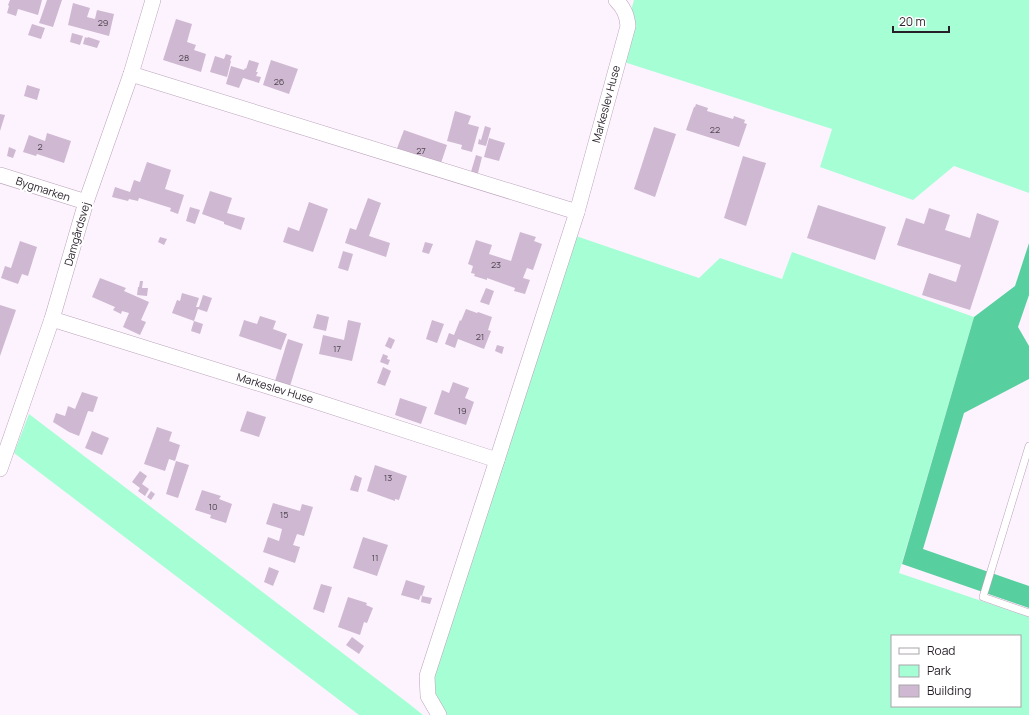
<svg xmlns="http://www.w3.org/2000/svg" width="1029" height="715" font-family="Manrope,sans-serif">
  <rect width="100%" height="100%" fill="#fdf3fe"/>
  <g fill="#a6fed5" fill-rule="evenodd">
    <polygon points="634,0 1029,0 1029,193 954,166 913,200 820,167 832,129 624,62 630,14"/>
    <path d="M 576,236 L 699,278 L 720,258 L 782,279 L 792,252 L 974,317 L 899,573 L 1029,617 L 1029,715 L 447,715 C 435,701 435,693 433,675 ZM 892,636 L 1020,636 L 1020,706 L 892,706 Z"/>
    <polygon points="29,414 408,703 423,715 359,715 14,453"/>
  </g>
  <polygon fill="#58cf9f" points="1029,243 1029,295 1018,327 1029,346 1029,379 964,413 923,549 1029,586 1029,608 902,564 974,317 1015,286"/>
  <g fill="#cfb8d1">
    <polygon points="10,0 42,0 38,15 18,9 16,16 7,13 9,6 8,5"/>
    <polygon points="47,0 62,0 53,27 39,23"/>
    <polygon points="73,3 90,8 87,17 95,19 97,10 114,14 109,36 68,25"/>
    <polygon points="176,19 192,24 187,42 196,45 194,50 206,54 201,72 163,60"/>
    <polygon points="32,24 45,28 41,39 28,35"/>
    <polygon points="72,33 83,36 80,45 70,42"/>
    <polygon points="85,37 87,38 88,37 100,41 97,48 83,44"/>
    <polygon points="226,54 232,56 230,61 231,61 227,77 210,72 215,56 224,59"/>
    <polygon points="249,60 259,63 256,72 258,72 256,76 261,77 259,83 243,78 239,88 226,84 231,66 244,70 245,68 246,69"/>
    <polygon points="271,60 298,69 289,94 263,85"/>
    <polygon points="27,85 40,89 37,100 24,96"/>
    <polygon points="696,104 708,108 707,111 733,119 734,116 745,120 744,123 747,124 739,147 686,130 694,107 695,107"/>
    <polygon points="455,111 471,116 468,124 479,127 472,152 461,149 462,145 447,141"/>
    <polygon points="0,114 5,115 0,131"/>
    <polygon points="485,126 491,128 486,146 478,144 479,139 481,140"/>
    <polygon points="654,127 676,134 655,197 634,189"/>
    <polygon points="404,130 447,145 440,166 396,151"/>
    <polygon points="47,133 71,141 64,163 37,154 36,156 23,152 29,135 45,141"/>
    <polygon points="489,138 505,143 499,161 484,157"/>
    <polygon points="9,147 16,150 13,158 7,156"/>
    <polygon points="476,155 482,157 477,177 470,175"/>
    <polygon points="743,156 766,163 746,226 724,218"/>
    <polygon points="147,162 171,170 165,189 184,195 178,214 170,211 171,208 139,198 138,201 129,199 128,201 112,197 115,187 130,192 134,180 140,182"/>
    <polygon points="210,191 232,198 227,213 245,218 241,230 224,224 224,222 202,214"/>
    <polygon points="368,198 381,203 369,236 390,243 386,257 345,243 350,228 356,230"/>
    <polygon points="309,202 328,209 313,252 283,242 288,227 299,231"/>
    <polygon points="818,205 886,227 875,260 807,238"/>
    <polygon points="190,207 200,210 195,224 186,221"/>
    <polygon points="929,208 950,215 945,230 970,238 977,213 999,221 970,310 922,295 929,273 956,282 961,265 897,245 906,218 924,224"/>
    <polygon points="520,232 536,237 534,241 542,244 533,270 527,268 523,278 530,280 525,294 514,291 515,288 487,278 487,280 474,276 475,274 471,273 473,266 468,264 476,240 492,245 489,254 511,261"/>
    <polygon points="160,237 167,239 164,245 158,242"/>
    <polygon points="20,241 37,247 28,276 22,274 18,284 1,278 5,266 11,268"/>
    <polygon points="425,242 433,244 429,254 422,252"/>
    <polygon points="343,251 353,254 348,271 338,268"/>
    <polygon points="100,278 126,288 124,291 149,302 141,320 146,322 140,335 123,327 129,313 122,311 121,314 113,310 115,307 92,297"/>
    <polygon points="140,281 143,281 142,288 148,288 147,296 137,295 138,287 139,287"/>
    <polygon points="486,288 494,291 489,305 480,302"/>
    <polygon points="182,293 199,298 196,307 199,307 203,295 212,298 207,312 198,309 194,321 172,313 177,300 180,301"/>
    <polygon points="0,305 16,310 0,356"/>
    <polygon points="466,309 477,313 478,312 492,317 488,330 491,331 484,349 458,339 455,348 445,344 449,333 454,335 460,320 461,321"/>
    <polygon points="317,314 329,317 326,331 313,328"/>
    <polygon points="260,316 276,321 273,329 287,334 281,350 239,336 244,320 257,324"/>
    <polygon points="348,320 361,323 352,361 319,354 323,335 344,340"/>
    <polygon points="432,320 444,324 437,343 426,339"/>
    <polygon points="194,321 203,324 200,334 191,331"/>
    <polygon points="389,337 395,340 391,349 385,346"/>
    <polygon points="288,339 303,344 290,386 275,381"/>
    <polygon points="497,345 504,347 502,354 495,351"/>
    <polygon points="383,354 388,356 387,359 390,360 388,365 380,362"/>
    <polygon points="383,367 391,371 385,386 377,383"/>
    <polygon points="453,382 469,388 465,398 474,402 466,425 434,414 442,390 449,393"/>
    <polygon points="82,392 98,397 93,412 88,411 79,436 69,432 53,422 56,413 65,416 68,406 75,409"/>
    <polygon points="400,398 427,407 421,424 395,415"/>
    <polygon points="247,411 266,417 259,437 240,431"/>
    <polygon points="157,427 172,432 169,441 180,445 175,461 169,459 165,471 144,464"/>
    <polygon points="92,431 109,438 102,455 85,448"/>
    <polygon points="176,461 189,465 178,498 166,494"/>
    <polygon points="375,465 407,476 399,500 395,499 395,501 367,491"/>
    <polygon points="140,471 147,476 142,484 149,489 145,496 138,491 140,488 132,482"/>
    <polygon points="355,475 362,478 358,492 350,490"/>
    <polygon points="202,490 221,496 219,499 232,504 226,523 210,518 211,515 195,510"/>
    <polygon points="151,491 155,494 151,500 147,497"/>
    <polygon points="273,503 300,511 302,504 313,507 304,536 297,534 293,545 300,547 295,563 263,552 268,537 279,541 282,529 266,524"/>
    <polygon points="363,537 388,545 377,576 353,568"/>
    <polygon points="269,567 279,571 273,586 264,582"/>
    <polygon points="406,580 425,586 422,596 421,595 419,600 401,595"/>
    <polygon points="321,584 332,587 324,613 313,609"/>
    <polygon points="422,596 432,598 430,604 421,602"/>
    <polygon points="348,597 367,603 366,605 373,608 367,623 364,622 360,635 338,627"/>
    <polygon points="352,637 364,646 359,654 346,645"/>
  </g>
  <g fill="none" stroke-linecap="round" stroke-linejoin="round">
    <g stroke="#baa3bb" stroke-width="8">
      <polyline id="lane" points="1029,446 983,597 1029,613"/>
    </g>
    <g stroke="#baa3bb" stroke-width="16">
      <g id="street">
        <polyline points="131,74 577,212"/>
        <polyline points="0,175 86,202"/>
        <polyline points="52,319 296,395 497,460"/>
        <polyline points="0,469 52,319 86,202 131,74 153,0"/>
        <path d="M 439,715 L 428,696 L 427,676 L 497,460 L 577,212 L 628,26 C 627,15 624,8 616,0"/>
      </g>
    </g>
    <use href="#lane" stroke="#fff" stroke-width="7"/>
    <use href="#street" stroke="#fff" stroke-width="15"/>
  </g>
  <g text-anchor="middle" stroke-width="4" stroke-linejoin="round" paint-order="stroke">
    <g font-size="9" fill="#514552">
      <text x="103" y="26">29</text>
      <text x="184" y="61">28</text>
      <text x="279" y="85">26</text>
      <text x="715" y="133">22</text>
      <text x="40" y="150">2</text>
      <text x="421" y="154">27</text>
      <text x="496" y="268">23</text>
      <text x="480" y="340">21</text>
      <text x="337" y="352">17</text>
      <text x="462" y="414">19</text>
      <text x="388" y="481">13</text>
      <text x="213" y="510">10</text>
      <text x="284" y="518">15</text>
      <text x="375" y="561">11</text>
    </g>
    <g font-size="11" fill="#271f28" stroke="#fff">
      <text transform="translate(606 104) rotate(-75)" y="4">Markeslev Huse</text>
      <text transform="translate(43 189) rotate(18)" y="4">Bygmarken</text>
      <text transform="translate(77 234) rotate(-74)" y="4">Damgårdsvej</text>
      <text transform="translate(275 388) rotate(17)" y="4">Markeslev Huse</text>
    </g>
  </g>
  <rect x="891" y="635" width="130" height="72" fill="#ffffff" stroke="#a9a5a9"/>
  <rect x="899" y="648" width="20" height="6" fill="#ffffff" stroke="#a9a5a9"/>
  <text x="927" y="655" font-size="12" fill="#271f28">Road</text>
  <rect x="899" y="665" width="20" height="12" fill="#a6fed5" stroke="#a9a5a9"/>
  <text x="927" y="675" font-size="12" fill="#271f28">Park</text>
  <rect x="899" y="685" width="20" height="12" fill="#cfb8d1" stroke="#a9a5a9"/>
  <text x="927" y="695" font-size="12" fill="#271f28">Building</text>
  <path d="M893 26v6h56v-6" fill="none" stroke="#271f28" stroke-width="2"/>
  <text x="899" y="26" font-size="12" fill="#271f28" stroke="#ffffff" stroke-width="3" paint-order="stroke">20 m</text>
</svg>
